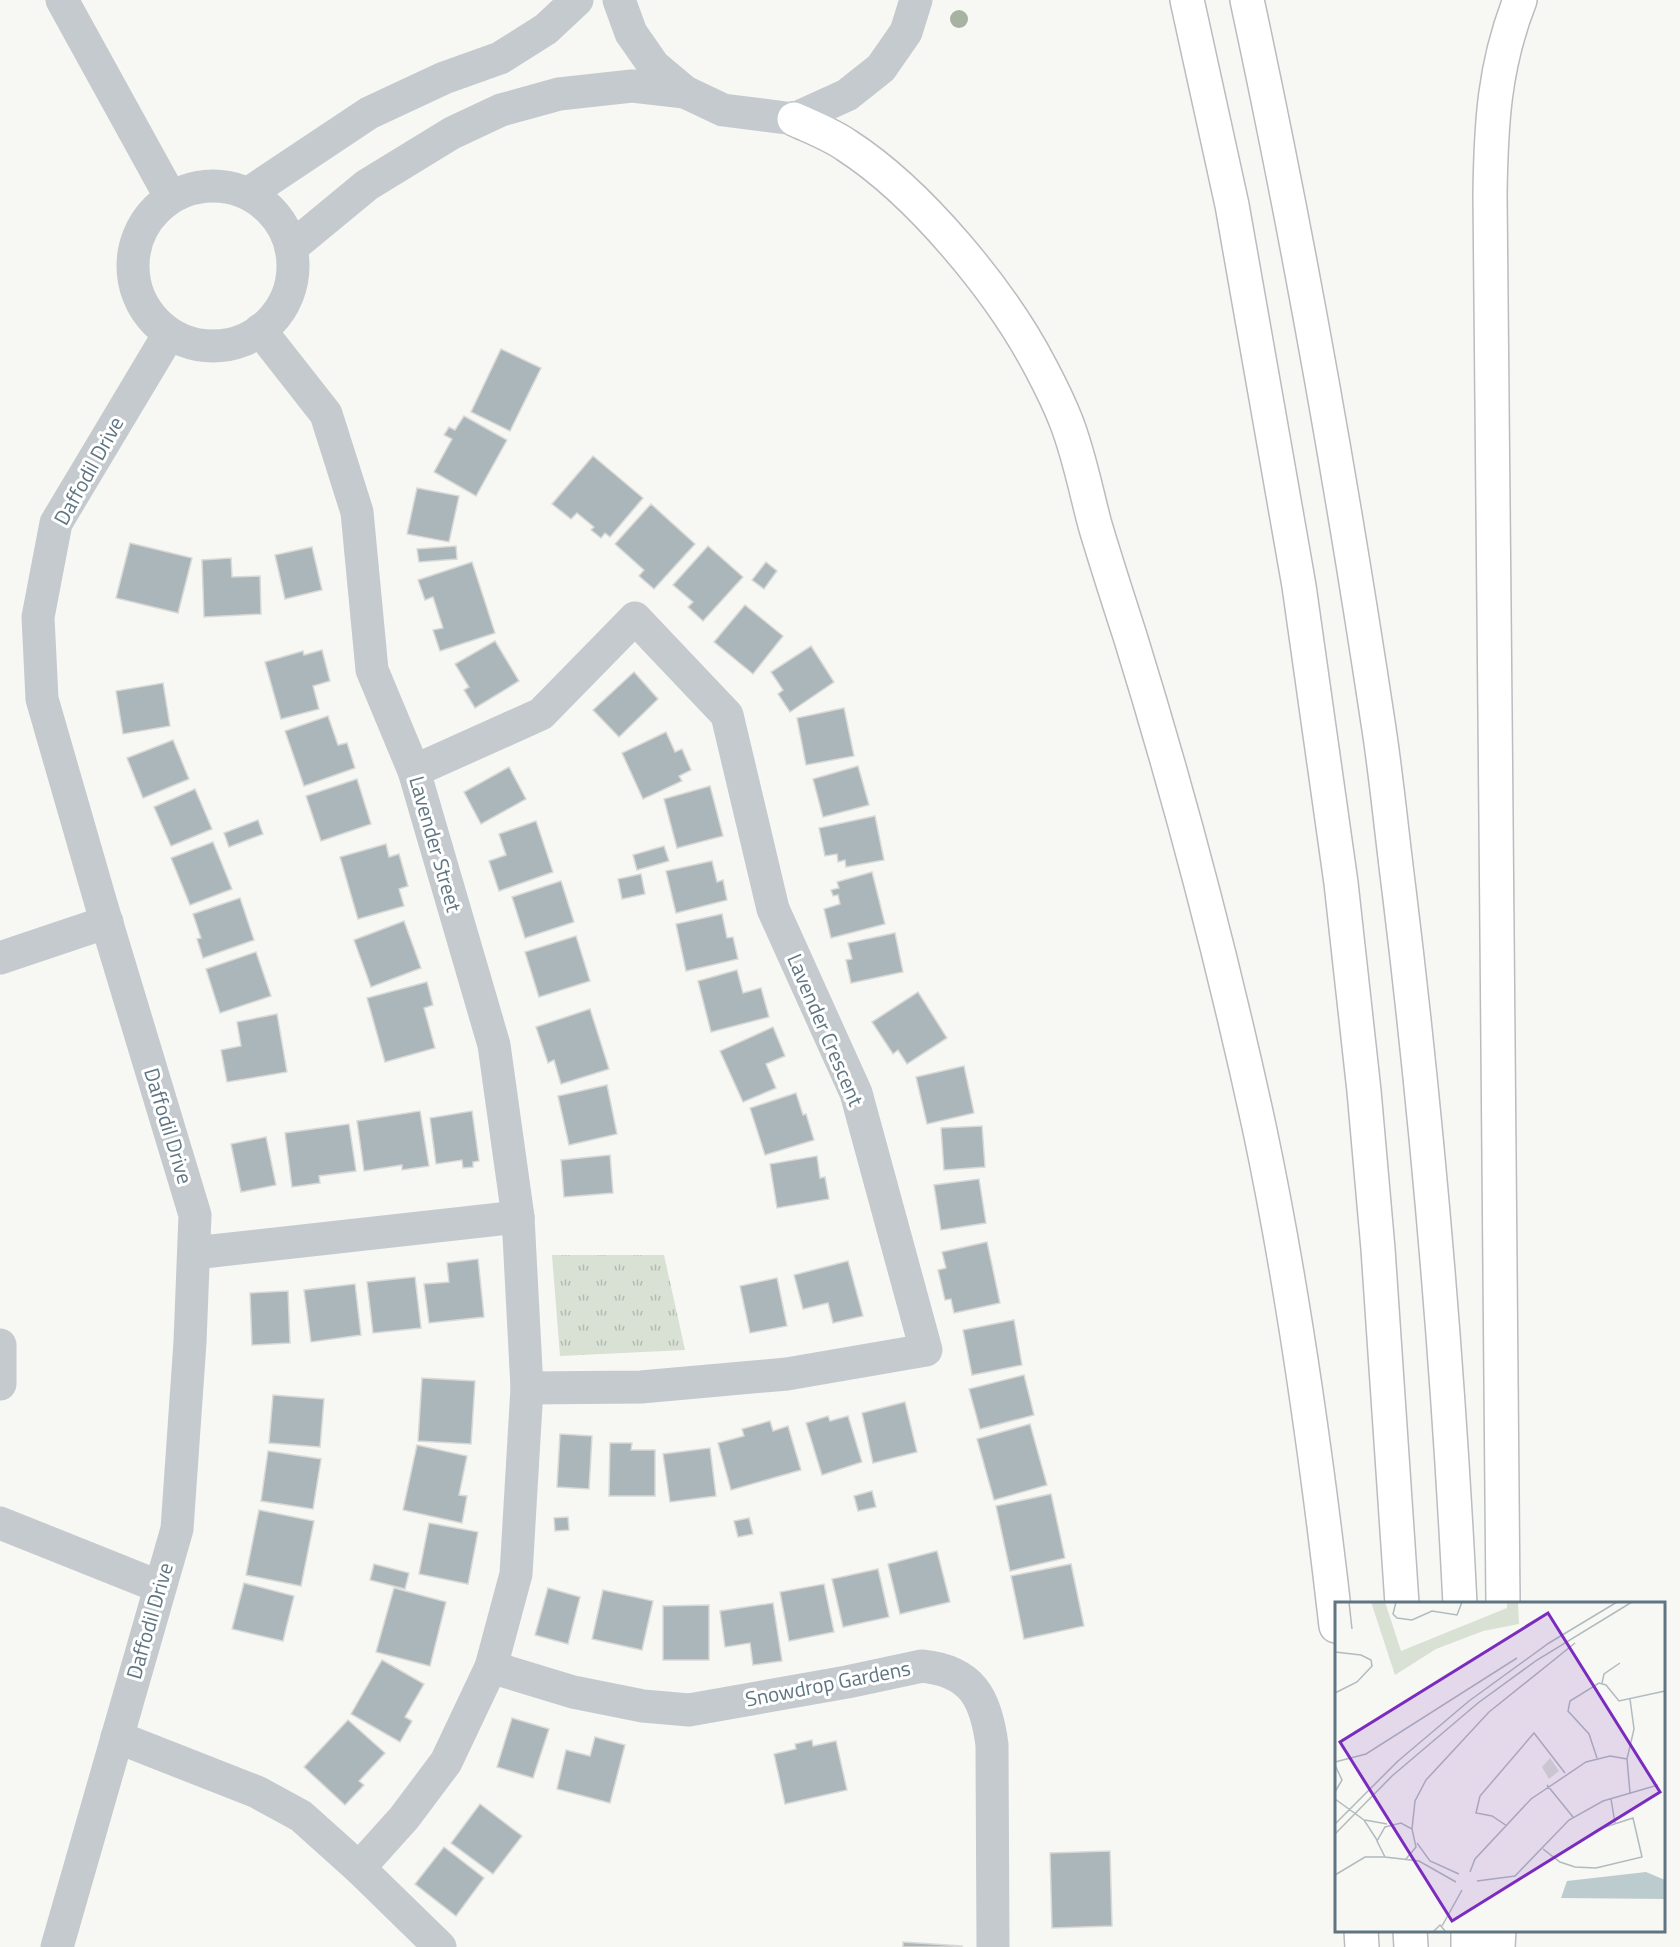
<svg xmlns="http://www.w3.org/2000/svg" width="1680" height="1947" font-family="'Titillium Web',sans-serif">
  <defs>
    <pattern id="park-tufts" width="24" height="20" patternUnits="userSpaceOnUse" patternTransform="scale(1.5)"><rect width="24" height="20" fill="#d9e0d4"/><path d="M3 7l-1-3M5 7V3M7 7l1-3M15 17l-1-3M17 17v-4M19 17l1-3" fill="none" stroke="#b3bab1"/></pattern>
  </defs>
  <rect width="100%" height="100%" fill="#f7f7f4"/>
  <polygon fill="url(#park-tufts)" points="552,1255 664,1255 685,1350 560,1356"/>
  <g fill="#aab6ba" stroke="#d9d9d6" stroke-width="1.5">
    <polygon points="501,349 541,368 510,431 471,412"/>
    <polygon points="464,416 507,440 476,496 434,472 452,439 444,435 449,427 455,430"/>
    <polygon points="593,456 643,498 610,537 605,533 601,538 591,530 594,527 577,513 571,519 552,504"/>
    <polygon points="417,488 459,496 449,542 407,534"/>
    <polygon points="651,504 695,544 654,589 639,576 644,570 615,544"/>
    <polygon points="130,543 192,558 178,613 116,598"/>
    <polygon points="456,546 457,559 419,562 417,549"/>
    <polygon points="708,546 743,577 703,621 688,607 693,602 673,585"/>
    <polygon points="312,547 322,590 285,599 275,555"/>
    <polygon points="231,558 232,577 260,576 261,614 204,617 202,560"/>
    <polygon points="472,562 495,633 440,651 433,630 443,628 433,597 425,600 418,580"/>
    <polygon points="766,562 777,571 764,589 752,580"/>
    <polygon points="745,605 783,636 753,674 714,642"/>
    <polygon points="495,641 519,681 475,708 464,690 469,687 455,664"/>
    <polygon points="811,646 834,682 790,712 778,694 783,690 771,672"/>
    <polygon points="322,650 330,681 313,686 319,709 281,719 265,662 303,651 304,655"/>
    <polygon points="634,672 658,699 619,737 593,710"/>
    <polygon points="163,683 170,726 123,734 116,691"/>
    <polygon points="844,708 854,756 806,765 797,718"/>
    <polygon points="328,716 338,745 347,743 355,768 304,786 285,731"/>
    <polygon points="666,732 675,752 682,749 691,770 679,776 682,781 643,799 622,753"/>
    <polygon points="173,740 189,779 143,798 127,758"/>
    <polygon points="858,766 869,805 823,817 813,779"/>
    <polygon points="509,767 526,799 481,824 464,792"/>
    <polygon points="357,779 371,824 321,841 306,796"/>
    <polygon points="710,786 723,836 677,848 664,799"/>
    <polygon points="195,789 212,829 171,846 154,807"/>
    <polygon points="875,816 884,860 846,867 845,860 838,862 837,854 825,856 819,828"/>
    <polygon points="258,820 263,834 229,847 224,833"/>
    <polygon points="536,821 553,872 499,891 489,861 506,855 499,834"/>
    <polygon points="213,842 232,889 190,905 171,858"/>
    <polygon points="386,844 389,857 399,854 408,886 399,889 404,906 358,919 340,857"/>
    <polygon points="664,846 669,861 637,870 633,855"/>
    <polygon points="712,861 717,882 723,880 727,900 676,913 666,871"/>
    <polygon points="872,872 885,924 831,938 824,909 840,904 838,895 833,896 831,890 839,888 837,882"/>
    <polygon points="641,874 645,894 622,899 618,879"/>
    <polygon points="561,881 574,922 525,938 512,897"/>
    <polygon points="240,898 254,940 203,958 197,939 201,938 193,914"/>
    <polygon points="722,914 727,938 733,937 738,959 686,971 676,924"/>
    <polygon points="404,921 421,968 371,987 354,940"/>
    <polygon points="895,933 903,972 851,983 846,960 852,959 848,943"/>
    <polygon points="576,936 590,981 539,997 525,952"/>
    <polygon points="256,952 271,996 220,1013 206,969"/>
    <polygon points="737,970 743,993 761,988 769,1017 711,1032 698,981"/>
    <polygon points="427,982 433,1005 424,1008 435,1048 385,1062 367,998"/>
    <polygon points="918,992 947,1038 907,1064 898,1050 893,1054 872,1022"/>
    <polygon points="590,1009 609,1069 561,1084 554,1060 548,1063 536,1027"/>
    <polygon points="277,1014 287,1072 227,1082 221,1050 241,1046 237,1022"/>
    <polygon points="773,1027 785,1056 766,1064 776,1088 743,1102 720,1051"/>
    <polygon points="964,1066 974,1113 927,1124 916,1077"/>
    <polygon points="607,1085 617,1134 569,1145 558,1096"/>
    <polygon points="796,1093 803,1115 806,1114 814,1140 765,1155 750,1108"/>
    <polygon points="420,1111 429,1166 402,1170 402,1165 364,1171 357,1121"/>
    <polygon points="472,1111 479,1161 473,1162 473,1167 463,1168 462,1160 436,1164 430,1118"/>
    <polygon points="349,1124 356,1171 319,1176 320,1183 292,1187 285,1133"/>
    <polygon points="982,1126 985,1167 944,1170 941,1128"/>
    <polygon points="266,1137 276,1185 241,1192 231,1144"/>
    <polygon points="610,1155 613,1193 564,1197 561,1160"/>
    <polygon points="817,1156 820,1178 825,1177 829,1199 777,1208 770,1164"/>
    <polygon points="979,1179 986,1223 941,1230 934,1185"/>
    <polygon points="987,1242 1000,1303 954,1313 951,1299 945,1300 938,1270 946,1268 942,1252"/>
    <polygon points="478,1259 484,1317 429,1323 424,1284 449,1282 447,1263"/>
    <polygon points="848,1261 863,1316 833,1323 828,1303 803,1309 794,1275"/>
    <polygon points="415,1277 421,1328 373,1333 367,1282"/>
    <polygon points="777,1278 787,1326 750,1333 740,1286"/>
    <polygon points="355,1284 361,1335 311,1342 304,1290"/>
    <polygon points="288,1291 290,1343 252,1345 250,1293"/>
    <polygon points="1014,1320 1022,1365 972,1375 963,1330"/>
    <polygon points="1024,1375 1034,1415 980,1429 969,1389"/>
    <polygon points="422,1378 475,1381 471,1444 418,1441"/>
    <polygon points="273,1395 324,1399 320,1447 269,1443"/>
    <polygon points="905,1402 917,1452 873,1463 862,1413"/>
    <polygon points="828,1416 830,1421 848,1416 862,1462 822,1475 806,1423"/>
    <polygon points="770,1421 773,1431 788,1426 801,1470 731,1490 718,1443 744,1436 742,1429"/>
    <polygon points="1030,1424 1047,1485 994,1500 977,1439"/>
    <polygon points="560,1434 592,1436 589,1489 557,1487"/>
    <polygon points="610,1443 632,1443 631,1450 655,1450 655,1496 609,1496"/>
    <polygon points="417,1445 467,1456 459,1495 467,1496 462,1523 403,1510"/>
    <polygon points="710,1448 716,1496 670,1502 663,1454"/>
    <polygon points="268,1451 321,1459 313,1509 261,1501"/>
    <polygon points="872,1491 876,1507 858,1511 854,1496"/>
    <polygon points="1051,1494 1065,1558 1010,1571 996,1506"/>
    <polygon points="259,1510 314,1521 301,1586 246,1575"/>
    <polygon points="568,1517 569,1530 555,1531 554,1518"/>
    <polygon points="749,1518 753,1534 738,1537 734,1521"/>
    <polygon points="429,1523 478,1532 468,1584 419,1574"/>
    <polygon points="937,1551 950,1602 900,1614 888,1564"/>
    <polygon points="374,1564 409,1573 405,1589 370,1580"/>
    <polygon points="1071,1564 1084,1626 1024,1639 1011,1576"/>
    <polygon points="878,1569 889,1617 843,1627 832,1579"/>
    <polygon points="244,1583 294,1596 283,1641 232,1629"/>
    <polygon points="824,1584 834,1632 789,1641 780,1592"/>
    <polygon points="394,1588 446,1602 430,1666 376,1652"/>
    <polygon points="548,1588 580,1597 568,1644 535,1635"/>
    <polygon points="603,1590 653,1601 642,1650 592,1639"/>
    <polygon points="773,1603 782,1661 753,1665 750,1643 725,1647 720,1611"/>
    <polygon points="709,1605 709,1660 663,1660 663,1606"/>
    <polygon points="382,1660 424,1684 405,1717 412,1721 400,1742 351,1714"/>
    <polygon points="512,1718 549,1729 533,1778 497,1767"/>
    <polygon points="348,1720 385,1753 359,1781 364,1785 345,1805 304,1767"/>
    <polygon points="595,1737 625,1745 610,1803 557,1789 566,1750 590,1756"/>
    <polygon points="812,1740 813,1746 836,1741 847,1790 785,1804 774,1754 796,1749 795,1744"/>
    <polygon points="480,1804 522,1836 493,1874 451,1843"/>
    <polygon points="444,1847 484,1878 456,1916 415,1884"/>
    <polygon points="1110,1851 1112,1926 1052,1928 1050,1853"/>
    <polygon points="903,1942 962,1946 962,1947 903,1947"/>
  </g>
  <g fill="none" stroke-linecap="round" stroke-linejoin="round">
    <g stroke="#b9bdc0" stroke-width="36">
      <g id="highway">
        <polyline points="1187,0 1232,205 1266,398 1299,586 1341,883 1364,1091 1378,1249 1402,1604"/>
        <path d="M 1247,0 C 1299,241 1342,484 1379,729 C 1387,782 1392,836 1399,890 C 1428,1127 1448,1365 1460,1604"/>
        <path d="M 794,119 C 811,127 830,134 846,145 C 919,192 1001,291 1041,368 C 1050,385 1059,403 1066,421 C 1079,454 1086,491 1095,525 C 1106,562 1118,599 1130,636 C 1180,797 1223,961 1259,1126 C 1294,1291 1317,1459 1336,1626"/>
        <path d="M 1503,1604 C 1500,1134 1494,664 1490,194 C 1491,124 1494,66 1520,0"/>
        <polyline points="1361,1930 1362,1947"/>
        <polyline points="1410,1930 1411,1947"/>
        <polyline points="1468,1947 1468,1930"/>
        <polyline points="1498,1947 1499,1930"/>
      </g>
    </g>
    <g stroke="#c4cacd" stroke-width="33">
      <polyline points="62,0 170,196"/>
      <polyline points="619,0 631,33 654,66 685,92 723,110 794,119 847,95 881,68 906,32 916,0"/>
      <circle cx="213" cy="266" r="80"/>
      <polyline points="249,193 369,113 444,78 500,58 546,29 577,0"/>
      <polyline points="292,247 367,185 452,133 501,110 559,94 632,86 685,92"/>
      <polyline points="414,771 541,714 635,618 727,715 773,909 856,1093 926,1350 787,1374 641,1387 527,1388"/>
      <polyline points="0,958 107,922"/>
      <polyline points="194,1253 518,1217"/>
      <polyline points="0,1345 0,1384"/>
      <polyline points="0,1523 160,1587"/>
      <path d="M 491,1667 L 573,1692 L 643,1706 L 689,1710 L 847,1682 L 922,1666 C 972,1671 986,1698 992,1745 L 993,1947"/>
      <polyline points="117,1737 257,1792 301,1816 359,1868 404,1818 446,1762 491,1667 516,1574 527,1388 518,1217 494,1045 414,771 372,670 357,512 326,414 260,330"/>
      <polyline points="359,1868 440,1947"/>
      <polyline points="57,1947 177,1529 190,1342 195,1215 102,907 42,699 38,617 56,523 169,334"/>
    </g>
    <use href="#highway" stroke="#fff" stroke-width="33"/>
  </g>
  <circle fill="#a7b2a2" cx="959" cy="19" r="9"/>
  <g text-anchor="middle" stroke-width="6" stroke-linejoin="round" paint-order="stroke">
    <g font-size="21" fill="#5f7682" stroke="#fff">
      <text transform="translate(89 471) rotate(-61)" y="7">Daffodil Drive</text>
      <text transform="translate(435 844) rotate(74)" y="7">Lavender Street</text>
      <text transform="translate(825 1030) rotate(67)" y="7">Lavender Crescent</text>
      <text transform="translate(168 1126) rotate(73)" y="7">Daffodil Drive</text>
      <text transform="translate(150 1621) rotate(-74)" y="7">Daffodil Drive</text>
      <text transform="translate(828 1684) rotate(-11)" y="7">Snowdrop Gardens</text>
    </g>
  </g>
  <g transform="translate(1335 1602)">
    <rect width="330" height="330" fill="#f7f7f4"/>
    <path d="M 36,0 L 50,0 L 66,49 L 172,6 L 172,0 L 183,0 L 184,22 L 148,29 L 101,47 L 60,73 Z" fill="#d9e0d4"/>
    <path d="M 215,156 L 224,169 L 214,177 L 207,165 Z" fill="#d9e0d4"/>
    <path d="M 311,270 L 330,278 L 330,297 L 226,296 L 232,279 Z" fill="#bccbce"/>
    <path fill="none" stroke="#b1bbbf" stroke-width="1.5" d="M 14,0 L 17,27M 61,0 L 58,12 L 62,16 L 77,18 L 97,9 L 122,13 L 127,0M 0,50 L 26,53 L 36,58 L 37,64 L 22,80 L 0,91M 267,81 L 269,72 L 285,61M 262,156 L 254,132 L 233,109 L 235,99 L 264,81 L 271,83 L 284,99 L 330,89M 292,157 L 299,127 L 295,97M 0,160 L 31,152 L 182,56M 0,163 L 7,178 L 0,190M 212,183 L 238,215M 0,197 L 29,218 L 42,238M 276,197 L 280,221M 30,218 L 52,222M 0,222 L 63,159 L 134,99 L 214,41 L 282,0M 172,224 L 157,214 L 141,211 L 145,194 L 199,131 L 230,171M 77,227 L 80,199 L 91,178 L 154,110 L 240,41M 0,232 L 57,174 L 143,101 L 202,58 L 297,0M 82,241 L 95,259 L 124,272M 208,247 L 225,260 L 240,265 L 261,266 L 307,255 L 298,216 L 264,227 L 243,241M 71,257 L 81,245 L 77,227 L 66,221 L 50,225 L 42,239 L 50,255 L 84,259 L 121,280M 135,270 L 140,257 L 196,197 L 251,160 L 275,154 L 292,157 L 295,191M 0,273 L 30,255 L 50,255M 142,279 L 180,274 L 234,218 L 268,199 L 323,183M 107,324 L 127,288M 98,330 L 105,323 L 111,330"/>
    <path fill="#7b2cbf" fill-opacity="0.15" stroke="#7b2cbf" stroke-width="3" d="M 213,11 L 325,190 L 117,319 L 5,140 Z"/>
    <rect width="330" height="330" fill="none" stroke="#5f7682" stroke-width="3"/>
  </g>
</svg>
